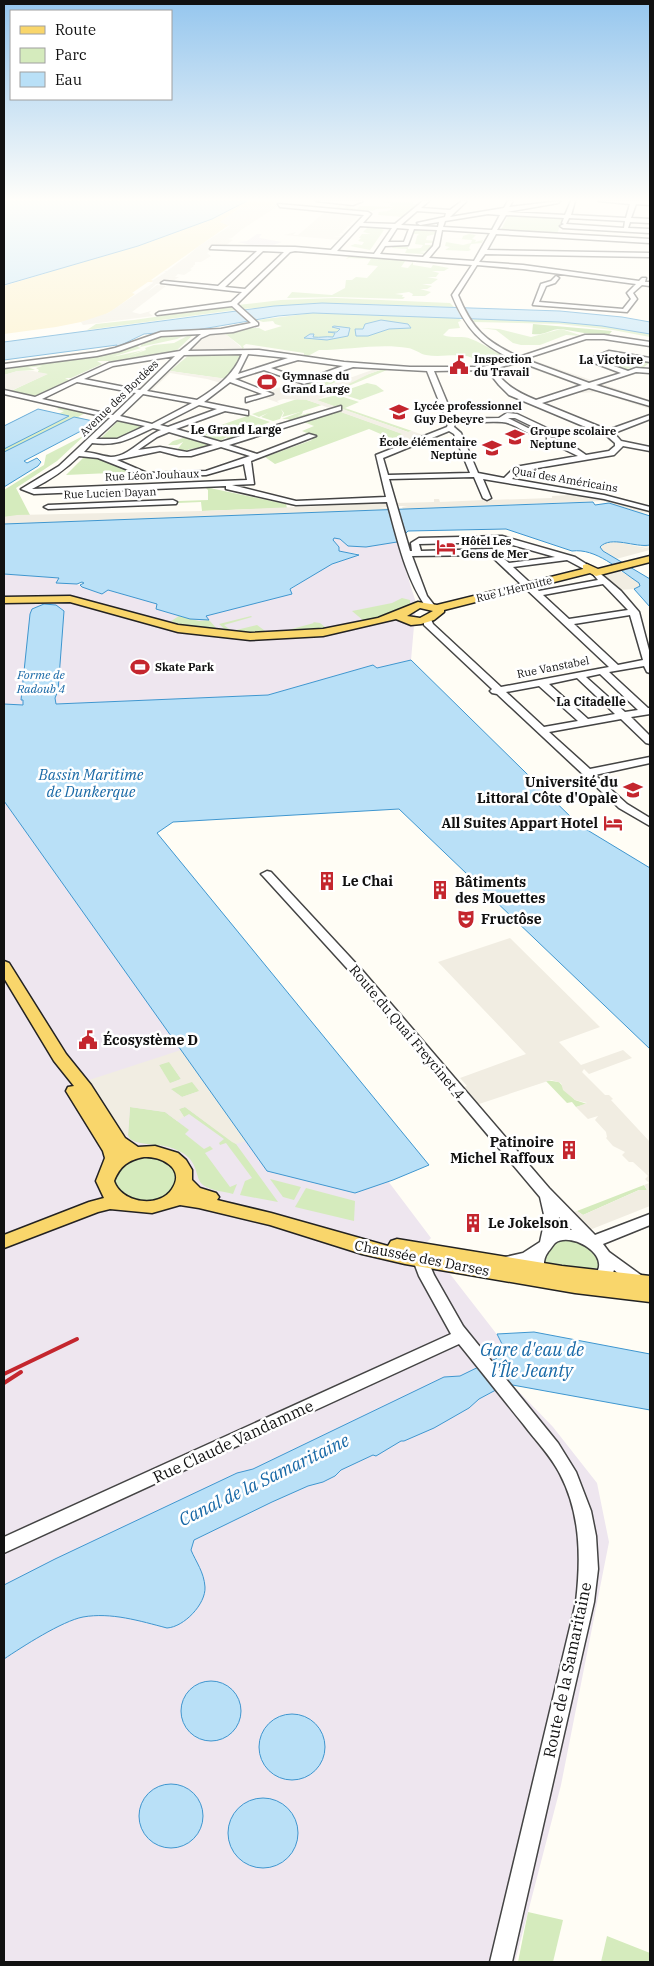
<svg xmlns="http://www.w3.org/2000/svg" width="654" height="1966" font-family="'IBM Plex Serif',serif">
  <rect width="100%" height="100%" fill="#fffdf5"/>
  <g fill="#eee6ef">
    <polygon points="257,234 262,234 259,237 260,238 282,242 264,248 238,242 247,241"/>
    <polygon points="334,538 340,539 348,546 360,547 397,542 416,603 411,660 377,668 373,665 268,695 55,704 12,706 4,704 4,574 59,578 57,583 77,584 101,594 108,590 158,604 156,609 190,619 208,619 205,616 292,593 290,590 314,573 332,564 356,556 359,554 339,551 339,547 333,540"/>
    <polygon points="4,801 267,1170 355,1193 388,1181 431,1238 426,1243 502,1341 502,1352 490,1362 553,1427 597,1483 609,1542 561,1785 515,1962 4,1962"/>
  </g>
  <g fill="#d5ebbd">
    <polygon points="373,201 414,201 413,204 418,204 403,217 378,215 379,212 388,211 393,208 376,209 373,211 336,208 339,205 341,205 339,207 345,208 348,204 358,204 348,207 357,209 360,206 394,207 390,206 391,203"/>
    <polygon points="514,215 561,217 563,218 557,234 501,230 508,216"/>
    <polygon points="369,226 379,226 379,228 384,230 370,250 350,246 355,244 362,245 364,242 358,241 361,238 359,238 362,234 371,234 363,232"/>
    <polygon points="415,229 433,232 438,230 436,234 427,236 426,240 435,241 434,243 425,243 425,245 432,245 428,251 419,252 427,253 424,257 422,257 423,254 405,253 407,249 392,248 394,245 408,247 408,249 421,248 423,245 415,244 417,236 419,234 413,234"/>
    <polygon points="469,234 476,235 472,239 476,240 475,242 483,240 482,243 471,244 469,248 471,250 468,251 445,250 450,247 445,246 446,242 463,245 471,243 472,240 447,238 462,239 463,236"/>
    <polygon points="350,255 406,260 401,267 408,268 413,262 413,265 431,268 433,265 449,268 444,271 432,271 439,273 436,277 427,277 438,279 431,284 422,284 432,286 427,289 420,289 431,292 425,296 412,296 413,294 409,292 395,294 403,295 402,297 405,297 403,299 337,297 287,298 292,292 332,295 345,288 346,280 352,280 356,277 367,278 378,266 367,265 371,259 349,258 346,259"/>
    <polygon points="335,298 450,303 454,307 322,303 243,309 238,305 281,300"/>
    <polygon points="229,306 235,310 87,330 96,324 134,320"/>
    <path d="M 313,313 L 458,317 L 461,321 L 458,322 L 460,328 L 449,329 L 443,335 C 453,339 463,335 471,339 C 485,344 497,354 511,360 L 484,367 C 470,348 446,359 426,355 C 420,354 415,349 408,348 C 380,343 348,350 319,350 L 308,356 L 304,355 L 304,353 L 246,344 L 243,346 L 244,348 L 242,349 L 241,346 L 224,333 L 250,328 L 259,328 L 265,331 L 282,326 L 275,324 L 273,321 L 263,322 L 257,320 Z"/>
    <polygon points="473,318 591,324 650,334 650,337 613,330 559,324 474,322"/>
    <polygon points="481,328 499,329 531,337 561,329 583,336 566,335 540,345 521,345 513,343 496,330"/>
    <path d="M 190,333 L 177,339 L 140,347 L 142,344 L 162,336 L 140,343 L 138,347 L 141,348 L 112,357 L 144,350 L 125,357 L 146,350 L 145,348 L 154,345 L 174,343 L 191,334 L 194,334 L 177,350 L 171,353 L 114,361 L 80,361 L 97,361 L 102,364 L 71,378 L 65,378 L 69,380 L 35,396 L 11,391 L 47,374 L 37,373 L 39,370 L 36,368 L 42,366 L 7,370 C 15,370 27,365 35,370 L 18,371 L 4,375 L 4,367 L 112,352 L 162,335 Z"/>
    <polygon points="214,333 220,349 193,348 205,336"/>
    <polygon points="242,354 237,365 226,379 170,371 189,355"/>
    <polygon points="609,355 650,361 650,362 643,368 635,366 625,370 596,360"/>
    <polygon points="383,369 387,370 334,392 331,391 344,385 329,391 323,390"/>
    <polygon points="333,373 346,378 316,390 305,383"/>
    <polygon points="367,383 376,385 384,391 360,400 338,393"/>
    <polygon points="337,395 359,402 345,408 412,431 408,432 316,400"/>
    <polygon points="300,398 313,399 307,400 322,405 303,411 302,414 298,416 309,413 312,414 292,421 288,420 289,419 282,419 300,412 282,417 284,413 281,409 283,413 280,419 273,421 261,417 268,413 259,417 252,414"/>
    <polygon points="62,406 87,412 78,417 84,419 58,425 4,452 4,449 53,424 45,421 64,411 57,409"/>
    <polygon points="336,410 403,434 399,437 402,437 390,438 369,429 275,464 265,457 312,440 311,438 314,436 302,431 314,426 301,421"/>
    <polygon points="250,415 270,422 260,426 269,428 233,440 226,438 235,434 230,435 218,442 203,438 216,432 202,437 192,435"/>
    <polygon points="119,420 145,426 119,439 101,438"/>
    <polygon points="85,435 57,461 16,488 30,515 4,517 4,490 44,465 46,455"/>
    <polygon points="190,436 219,444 186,453 199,448 189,449 185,453 168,448 177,450 183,442 177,445 168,445 173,441"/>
    <polygon points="85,456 98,457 132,472 66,475"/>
    <polygon points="205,487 286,504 287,508 202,511 201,502 178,503 179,501 208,500 208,490"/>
    <polygon points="402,598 410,600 410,604 393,614 364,621 352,611 392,603"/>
    <polygon points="179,616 199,621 209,620 218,630 182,626 171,621"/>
    <polygon points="251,616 252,617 224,625 232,631 257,625 268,633 275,631 277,633 314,623 313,622 320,623 325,627 322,630 269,634 228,632 219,624"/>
    <polygon points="169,1061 181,1079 169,1084 159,1065"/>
    <polygon points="545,1080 559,1082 575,1100 587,1104 576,1107 572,1102 567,1103"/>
    <polygon points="192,1081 200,1091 182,1097 170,1089"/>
    <path d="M 130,1107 L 165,1112 L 189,1130 L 185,1134 L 204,1149 L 210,1146 L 213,1149 L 205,1153 L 230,1187 L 237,1184 L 233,1194 C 224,1191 211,1191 203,1185 C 194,1178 200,1161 179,1151 C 163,1142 142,1147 130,1139 L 128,1135 Z"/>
    <polygon points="185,1107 236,1144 278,1202 240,1195 245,1181 252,1178 226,1143 220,1145 219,1143 224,1139 189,1114 184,1117 179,1109"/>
    <path d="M 141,1157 C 201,1154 174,1215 130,1200 C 124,1198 117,1190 113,1185 L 114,1174 L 130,1160 Z"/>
    <polygon points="270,1179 301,1187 294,1200 283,1197"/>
    <polygon points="644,1185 647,1190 639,1190 583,1215 577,1211"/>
    <polygon points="306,1188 355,1201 354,1221 295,1207"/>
    <polygon points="568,1239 584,1242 602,1260 601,1268 582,1268 544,1262 542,1261 553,1244"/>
    <polygon points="528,1912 563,1920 553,1962 518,1962"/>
    <polygon points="607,1936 650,1953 650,1962 601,1962"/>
  </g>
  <path fill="#b9dc9c" d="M 533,324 L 612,331 L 607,337 L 561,329 C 550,329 544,336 532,334 Z"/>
  <polygon fill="#fbeec1" points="228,201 279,201 270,206 241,207 220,222 229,225 151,280 154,281 152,282 148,282 132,293 135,294 112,311 96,319 56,327 4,334 4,286 148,242 182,229"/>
  <g fill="#f1ede2" fill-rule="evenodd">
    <polygon points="279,201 286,201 241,230 232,238 227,239 233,240 225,246 232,247 227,251 213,249 207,253 211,256 201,262 195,262 195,265 193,265 194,266 190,269 192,270 184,275 178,274 175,277 179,277 173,281 215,285 209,289 156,284 146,293 157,285 166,286 132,312 140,314 151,311 149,313 153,316 83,325 81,322 108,313 153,283 152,281 166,272 164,271 167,271 183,259 182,259 185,258 199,246 230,226 220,222 241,207 270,206"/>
    <polygon points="326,211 360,215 355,219 359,221 354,220 349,225 354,226 348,226 342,232 346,234 341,233 339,235 343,236 333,236 341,237 338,240 284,235 296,232 293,235 298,235"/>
    <polygon points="222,331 242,348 241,351 196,351 190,349 203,337"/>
    <polygon points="532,355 534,356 530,358 538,362 650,400 650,402 600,387 524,359"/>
    <polygon points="520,362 561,377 650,406 650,409 597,392 581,393 578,392 587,389 575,387 574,384 519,364 499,370 501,373 477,372 476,371"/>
    <polygon points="383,369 369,374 317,400 408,432 412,431 426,436 402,445 395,441 404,439 398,436 402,434 307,400 283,399 277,401 279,403 262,397 276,396 266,392 298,381 316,390 372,370"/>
    <path d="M 166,370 L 177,372 L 228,379 L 197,401 L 147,392 L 147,389 L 151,388 ZM 170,373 L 207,379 L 221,383 L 196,400 L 151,391 Z"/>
    <polygon points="17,371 33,371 48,374 4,394 4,375"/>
    <polygon points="568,492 608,499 645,509 650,511 650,513 641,512 650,516 603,501 403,509 402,507 408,506 397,506 396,503 434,502 434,499 439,499 440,502 484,500 484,498 489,498 490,500 552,498 552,496 569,495 566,494"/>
    <polygon points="367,502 390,504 391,507 379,507 387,508 388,510 4,524 4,517 17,515 202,511 320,506 320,504 367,504"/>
    <polygon points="617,542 641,547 650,545 650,546 639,549 650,547 650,550 616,559 600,548 605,543"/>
    <polygon points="619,570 639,583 640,586 634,589 619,590 602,576"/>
    <polygon points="510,938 600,1027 559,1042 581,1065 623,1050 632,1058 589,1074 584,1069 582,1072 605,1095 609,1095 613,1099 611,1100 650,1142 650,1172 648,1173 650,1174 650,1206 587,1231 571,1213 577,1211 583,1215 639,1190 647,1190 644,1185 649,1183 645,1179 648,1176 644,1172 633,1162 629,1162 622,1155 625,1152 613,1146 606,1138 607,1137 606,1132 595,1120 598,1116 588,1119 576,1107 587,1103 575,1100 563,1090 561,1083 551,1080 476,1105 461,1088 467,1086 460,1078 526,1054 438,962"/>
    <path d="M 181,1050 L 246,1141 L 236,1144 L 232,1142 L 185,1107 L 179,1109 L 184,1117 L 177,1121 L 165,1112 L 130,1107 L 128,1135 L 120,1138 L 83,1082 ZM 169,1062 L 181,1079 L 170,1083 L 159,1065 ZM 192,1082 L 199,1091 L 182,1097 L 171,1089 Z"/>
  </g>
  <g fill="#b9e0f7" stroke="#3f96cf">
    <polygon points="4,201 247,201 212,219 138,246 4,285"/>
    <polygon points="322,303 560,311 622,317 650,322 650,334 602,326 559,322 313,313 278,316 196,330 144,334 117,347 117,345 4,360 4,342 274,306"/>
    <polygon points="381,320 408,324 411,328 389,329 368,336 356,336 355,329 363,329 365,324"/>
    <path d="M 334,326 L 350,328 L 348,336 L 327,340 L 304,338 L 310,334 L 314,334 L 313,337 C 321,338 325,336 333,337 L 335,333 L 328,332 L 337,332 L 340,329 L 332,327 Z"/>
    <polygon points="38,409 69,416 4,449 4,426"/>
    <polygon points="74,417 98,422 24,461 27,463 37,458 41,462 38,466 4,487 4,452"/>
    <path d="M 593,502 L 595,505 L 609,503 L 650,516 L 650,545 C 635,548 611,535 600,547 L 603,551 L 650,579 L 650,607 L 634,589 L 640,586 L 639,583 C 618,569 596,548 572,551 L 506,529 L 408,531 L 397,542 L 366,547 L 348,546 L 340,539 L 334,538 L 333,540 L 339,547 L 339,551 L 359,555 L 332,564 L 290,589 L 292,594 L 206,616 L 209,620 L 190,619 L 156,609 L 157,604 L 108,590 L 102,594 L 82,587 L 80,585 L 84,583 L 82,582 L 77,584 L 56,583 L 59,578 L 4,574 L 4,524 Z"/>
    <polygon points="44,604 56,605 64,611 58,691 55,698 56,704 268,695 373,665 377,668 411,660 579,825 650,868 650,1049 399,809 173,822 157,833 429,1165 393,1180 355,1193 267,1171 4,801 4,704 23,705 23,700 21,700 30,614 32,609"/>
    <path d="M 534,1332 L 650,1354 L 650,1410 L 507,1384 L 479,1399 L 469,1408 L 434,1428 L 404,1441 L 401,1441 L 376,1456 L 373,1455 L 341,1470 L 335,1476 L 323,1482 L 308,1486 L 272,1502 L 194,1540 L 191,1550 C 196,1562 204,1572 205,1587 C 206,1604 184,1627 167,1628 C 140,1621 111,1612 83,1617 C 62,1621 22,1647 4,1659 L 4,1585 L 55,1559 L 237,1473 L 253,1469 L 444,1377 L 460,1376 L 497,1358 L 502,1352 L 503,1346 L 497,1334 Z"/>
    <circle cx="211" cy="1711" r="30"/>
    <circle cx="292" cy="1747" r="33"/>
    <circle cx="171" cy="1816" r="32"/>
    <circle cx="263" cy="1833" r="35"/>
  </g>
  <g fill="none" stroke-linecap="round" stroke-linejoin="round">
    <g stroke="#444" stroke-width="3">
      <g id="minor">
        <polygon points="316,201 363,201 353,205"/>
        <path d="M 423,201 L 429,201 L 421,208 L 450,210 L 462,201 L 467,201 L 450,217 L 504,208 L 508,201 L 513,201 L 509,207 L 560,201 L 558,203 L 507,212 L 565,215 L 571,201 L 575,201 L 571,215 L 626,218 L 630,204 L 599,201 L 650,201 L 650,205 L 636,204 L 631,218 L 650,219 L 650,223 L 630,222 L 628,228 L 650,229 L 650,233 L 563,228 L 560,226 L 564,224 L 562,223 L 564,218 L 506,215 L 497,230 L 650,239 L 650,243 L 496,234 L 487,250 L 650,253 L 650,257 L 485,254 L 479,262 L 523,265 L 639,281 L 642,278 L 646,278 L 645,282 L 650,282 L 650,286 L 642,285 L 633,293 L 637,299 L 627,312 L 533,305 L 541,284 L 551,281 L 556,276 L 559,278 L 555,283 L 546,286 L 539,302 L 623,309 L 631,299 L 627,293 L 636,284 L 523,269 L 477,265 L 458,295 C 472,329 485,341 519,357 L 585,335 L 604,335 L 650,342 L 650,346 L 604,339 L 586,339 L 524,359 L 589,383 L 621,373 L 589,361 L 589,359 L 609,351 L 650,358 L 650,362 L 610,355 L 597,360 L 628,371 L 636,368 L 650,369 L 650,373 L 636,372 L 596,385 L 650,402 L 650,406 L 589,388 L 542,403 L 608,430 L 650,415 L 650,419 L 614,433 L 621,441 L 650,447 L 650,451 L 623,446 L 614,455 L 520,471 L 512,479 L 604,495 L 650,507 L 650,511 L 604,499 L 483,479 L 491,498 L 487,500 L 483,498 L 474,477 L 389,479 L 410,551 L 412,551 L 411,543 L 419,538 L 502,536 L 575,557 L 591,567 L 584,569 L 567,560 L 513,567 L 539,591 L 598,580 L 592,573 L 596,570 L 621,591 L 639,612 L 650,654 L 650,673 L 647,672 L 644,666 L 609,672 L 648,708 L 650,708 L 650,714 L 631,717 L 650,736 L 650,744 L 646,743 L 621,719 L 549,732 L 590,769 L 650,757 L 650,763 L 595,775 L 627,804 L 650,818 L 650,826 L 619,808 L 497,694 L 492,693 L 490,691 L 492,689 L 424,625 L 424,617 L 430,617 L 433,624 L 501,687 L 609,667 L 490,555 L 412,556 L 427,596 L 434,605 L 429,608 L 426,607 C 405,577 397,537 387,502 L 296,505 L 226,489 L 226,486 L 34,494 L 21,489 L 59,466 L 110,418 L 4,394 L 4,390 L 35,397 L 109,363 L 180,351 L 201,334 L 161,336 L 119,351 L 97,356 L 4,368 L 4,364 L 97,352 L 115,348 L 161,332 L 221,329 L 251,323 L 232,306 L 157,315 L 156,314 L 159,312 L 231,302 L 242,292 L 161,283 L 164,281 L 218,286 L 257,251 L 210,249 L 212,246 L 295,247 L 331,250 L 364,215 L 280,207 L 278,204 L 368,212 L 371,214 L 363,223 L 395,224 ZM 417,211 L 446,213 L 445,217 L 417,223 L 420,225 L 439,222 L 438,227 L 401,225 ZM 488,214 L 500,215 L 492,230 L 443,227 L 445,221 ZM 569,218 L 625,221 L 624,228 L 566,224 ZM 360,226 L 392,228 L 374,254 L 337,251 ZM 397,228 L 409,229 L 404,242 L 388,242 ZM 414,229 L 437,230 L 433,246 L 423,257 L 380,254 L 385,246 L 408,245 ZM 442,230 L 490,233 L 474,261 L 429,258 L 439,246 ZM 263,251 L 284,252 L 245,289 L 225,287 ZM 295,251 L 472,265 L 452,295 C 466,329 480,344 514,360 L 482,367 L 410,367 L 344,362 L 259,350 L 188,351 L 201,338 L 210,334 L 233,332 L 258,325 L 258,323 L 237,304 L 290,252 ZM 242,354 C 233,376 216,388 197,400 L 147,391 L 184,355 ZM 248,354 L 288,358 L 238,374 ZM 175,356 L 140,390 L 84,379 L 113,366 ZM 298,360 L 343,366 L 304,380 L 271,368 ZM 520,362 L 582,385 L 536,400 C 517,392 505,385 493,369 ZM 353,367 L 427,371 L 448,424 L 447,427 L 376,455 L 386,497 L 296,501 L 232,485 L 254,484 L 251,461 L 316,436 L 309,434 L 257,454 L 229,445 L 341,410 L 341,406 L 221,442 L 176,429 L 225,411 L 248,415 L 248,411 L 204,402 L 230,382 L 262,394 L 246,398 L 246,402 L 273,394 L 235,379 L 264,370 L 304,384 ZM 487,370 L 499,385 L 509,395 L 607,436 L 615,443 L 615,446 L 609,451 L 586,455 L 573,446 L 550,437 L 547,437 L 547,441 L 578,456 L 515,467 L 504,478 L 478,473 L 461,433 L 454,427 L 455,423 C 471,423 487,421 502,422 C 519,423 534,445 553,431 L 517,414 L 507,413 L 499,418 L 454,419 L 434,371 ZM 77,382 L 136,393 L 113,415 L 42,399 ZM 143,394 L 192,403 L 152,424 L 120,416 ZM 199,405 L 217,409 L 168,427 L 160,425 ZM 508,418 L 515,418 L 542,431 L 528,428 ZM 117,420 L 145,426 L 117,439 L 96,439 ZM 153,428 L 161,430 C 144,436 129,457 111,457 C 106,457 91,452 84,452 L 92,443 C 119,446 129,439 153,428 ZM 449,431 L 454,434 L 470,473 L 388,475 L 383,458 ZM 169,432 L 213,445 L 187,452 L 160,447 L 138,450 L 157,437 ZM 221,447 L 250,456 L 206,471 L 147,473 L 117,460 L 160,451 L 179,456 L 191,456 ZM 79,456 L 98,458 L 146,477 L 206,475 L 244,464 L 247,480 L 32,489 C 50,480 65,470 79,456 ZM 502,542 L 555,557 L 509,563 L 492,549 L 421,551 L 419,544 ZM 603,584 L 628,610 L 569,619 L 543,595 ZM 630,615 L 643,660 L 618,665 L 574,624 ZM 600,674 L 638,710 L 625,712 L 586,677 ZM 577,678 L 615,714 L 588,719 L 549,684 ZM 539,686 L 578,721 L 544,727 L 506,692 Z"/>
        <polygon points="173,500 177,502 176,504 48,509 44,507 48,505"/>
        <path d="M 267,871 L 271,872 L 362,970 L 549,1188 L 595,1235 L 650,1214 L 650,1225 L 603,1244 L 609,1252 L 645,1278 L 648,1282 L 645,1286 C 634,1290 623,1277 614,1270 C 611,1280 601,1289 591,1286 L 588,1282 C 591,1278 596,1275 598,1270 C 606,1252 570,1232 555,1243 C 553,1245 550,1250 548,1252 C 542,1260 543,1270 548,1278 L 545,1282 L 540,1284 L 535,1282 L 530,1271 L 529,1263 L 506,1268 L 501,1266 L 498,1262 L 501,1258 L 523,1253 L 540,1242 L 545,1219 L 540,1197 L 354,976 L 263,876 L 261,874 ZM 559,1217 L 572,1230 L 558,1230 Z"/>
        <path d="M 421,1254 L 426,1256 L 434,1275 L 463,1326 L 558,1443 L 576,1472 L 591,1511 L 596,1536 L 598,1569 L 594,1602 L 512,1962 L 490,1962 L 576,1602 C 581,1559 581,1514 560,1474 C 551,1456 536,1441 524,1425 C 502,1398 481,1371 459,1344 L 4,1553 L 4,1537 L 451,1334 L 419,1276 L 413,1260 L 416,1256 Z"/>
      </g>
    </g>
    <g stroke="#222" stroke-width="3">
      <g id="major">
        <path d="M 650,556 L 650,562 L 596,576 L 590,573 L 444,610 L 444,612 L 434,620 L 421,624 L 411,625 L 396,619 L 323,636 L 250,640 L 178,632 L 70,602 L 4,603 L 4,597 L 70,596 L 178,625 L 250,633 L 323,629 L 378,618 L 418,602 L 437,605 L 583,569 L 583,565 L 587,564 L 598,569 ZM 420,608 L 433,611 L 420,618 L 407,616 Z"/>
        <path d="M 4,961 L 9,963 L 66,1054 L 91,1085 L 125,1138 L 138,1147 L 155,1146 L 178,1153 L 186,1160 L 192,1170 L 192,1180 L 200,1188 L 216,1193 L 219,1197 L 217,1200 L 271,1213 L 388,1246 L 391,1241 L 397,1239 L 562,1266 L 650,1276 L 650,1302 L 575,1293 L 405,1264 L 362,1254 L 270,1225 L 199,1208 L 180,1205 L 152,1213 L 110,1209 L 98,1212 L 4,1248 L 4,1235 L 89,1202 L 104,1198 L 96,1181 L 105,1158 L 103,1151 L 66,1091 L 68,1087 L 74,1086 L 54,1061 L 4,978 ZM 144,1157 C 161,1156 186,1168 172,1189 C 159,1209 121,1203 114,1181 C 120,1166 128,1160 144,1157 Z"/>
      </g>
    </g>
    <use href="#minor" fill="#fff" fill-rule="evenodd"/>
    <use href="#major" fill="#f9d66b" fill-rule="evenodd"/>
    <g stroke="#c4262e" stroke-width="4">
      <polyline points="4,1374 77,1339"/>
      <polyline points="4,1383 21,1372"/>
    </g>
  </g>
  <linearGradient id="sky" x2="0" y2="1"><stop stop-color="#95c6ee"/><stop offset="0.42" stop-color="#fffefa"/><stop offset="1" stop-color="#fffefa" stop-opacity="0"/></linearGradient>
  <rect width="654" height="476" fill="url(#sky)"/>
  <defs>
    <g id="civic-bare" transform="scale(1.5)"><path d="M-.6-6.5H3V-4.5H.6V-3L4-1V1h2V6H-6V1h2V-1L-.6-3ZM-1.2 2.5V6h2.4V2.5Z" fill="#c4262e" stroke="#fff" stroke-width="2.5" paint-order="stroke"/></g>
    <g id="stadium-bare" transform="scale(1.5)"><path d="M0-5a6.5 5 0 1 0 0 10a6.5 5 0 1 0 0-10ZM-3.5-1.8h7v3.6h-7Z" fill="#c4262e" stroke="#fff" stroke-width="2.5" paint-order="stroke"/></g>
    <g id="school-bare" transform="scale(1.5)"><path d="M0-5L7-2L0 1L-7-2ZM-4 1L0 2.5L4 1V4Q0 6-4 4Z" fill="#c4262e" stroke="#fff" stroke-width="2.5" paint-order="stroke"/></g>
    <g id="hotel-bare" transform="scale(1.5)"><path d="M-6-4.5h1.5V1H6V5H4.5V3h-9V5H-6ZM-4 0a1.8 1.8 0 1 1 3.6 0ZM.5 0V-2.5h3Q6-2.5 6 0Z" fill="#c4262e" stroke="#fff" stroke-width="2.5" paint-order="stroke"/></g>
    <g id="university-bare" transform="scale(1.5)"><path d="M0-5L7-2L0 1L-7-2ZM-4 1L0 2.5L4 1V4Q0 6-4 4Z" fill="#c4262e" stroke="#fff" stroke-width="2.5" paint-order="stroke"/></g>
    <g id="building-bare" transform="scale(1.5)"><path d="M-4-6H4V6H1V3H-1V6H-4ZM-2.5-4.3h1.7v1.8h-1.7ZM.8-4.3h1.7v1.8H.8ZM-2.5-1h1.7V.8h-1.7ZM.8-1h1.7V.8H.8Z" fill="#c4262e" stroke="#fff" stroke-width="2.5" paint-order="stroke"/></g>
    <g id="theatre-bare" transform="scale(1.5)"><path d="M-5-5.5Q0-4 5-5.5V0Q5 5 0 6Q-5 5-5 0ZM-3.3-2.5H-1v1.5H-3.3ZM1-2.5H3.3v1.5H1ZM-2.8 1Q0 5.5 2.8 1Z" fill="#c4262e" stroke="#fff" stroke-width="2.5" paint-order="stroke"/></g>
  </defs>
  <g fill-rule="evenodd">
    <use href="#civic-bare" x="459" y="365"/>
    <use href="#stadium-bare" x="267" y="382"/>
    <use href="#school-bare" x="399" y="412"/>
    <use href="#school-bare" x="515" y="437"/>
    <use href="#school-bare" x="492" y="448"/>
    <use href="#hotel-bare" x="446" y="547"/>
    <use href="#stadium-bare" x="140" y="667"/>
    <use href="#university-bare" x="633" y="790"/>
    <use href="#hotel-bare" x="613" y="823"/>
    <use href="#building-bare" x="327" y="881"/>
    <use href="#building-bare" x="440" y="890"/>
    <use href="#theatre-bare" x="466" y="919"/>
    <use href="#civic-bare" x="88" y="1040"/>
    <use href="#building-bare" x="569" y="1150"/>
    <use href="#building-bare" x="473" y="1223"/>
  </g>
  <g text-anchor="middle" stroke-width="5" stroke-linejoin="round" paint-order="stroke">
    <g font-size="11" font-weight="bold" fill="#111" stroke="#fff" text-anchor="start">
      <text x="474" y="363">Inspection<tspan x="474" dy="13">du Travail</tspan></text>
      <text x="282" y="380">Gymnase du<tspan x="282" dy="13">Grand Large</tspan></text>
      <text x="414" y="410">Lycée professionnel<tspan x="414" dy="13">Guy Debeyre</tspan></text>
      <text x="530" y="435">Groupe scolaire<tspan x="530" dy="13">Neptune</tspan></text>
      <text x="477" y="446" text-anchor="end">École élémentaire<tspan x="477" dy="13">Neptune</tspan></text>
      <text x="461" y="545">Hôtel Les<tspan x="461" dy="13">Gens de Mer</tspan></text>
      <text x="155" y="671">Skate Park</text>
    </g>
    <g font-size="11" fill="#111" stroke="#fff">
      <text transform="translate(119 398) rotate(-44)" y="4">Avenue des Bordées</text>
      <text transform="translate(152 475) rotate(-2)" y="4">Rue Léon Jouhaux</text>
      <text transform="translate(565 479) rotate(10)" y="4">Quai des Américains</text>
      <text transform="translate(110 493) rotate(-2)" y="4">Rue Lucien Dayan</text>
      <text transform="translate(514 589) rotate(-14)" y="4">Rue L'Hermitte</text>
      <text transform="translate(553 667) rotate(-11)" y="4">Rue Vanstabel</text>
    </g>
    <g font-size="12" font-weight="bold" fill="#111" stroke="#fff">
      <text x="611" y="364">La Victoire</text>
      <text x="236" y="434">Le Grand Large</text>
      <text x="591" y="706">La Citadelle</text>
    </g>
    <g font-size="12" font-style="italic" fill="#1768a6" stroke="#fff">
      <text x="41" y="679">Forme de<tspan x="41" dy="14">Radoub 4</tspan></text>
    </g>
    <g font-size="14" font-weight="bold" fill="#111" stroke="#fff" text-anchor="start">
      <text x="618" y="787" text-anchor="end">Université du<tspan x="618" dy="16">Littoral Côte d'Opale</tspan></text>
      <text x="598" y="828" text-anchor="end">All Suites Appart Hotel</text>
      <text x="342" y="886">Le Chai</text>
      <text x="455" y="887">Bâtiments<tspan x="455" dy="16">des Mouettes</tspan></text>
      <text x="481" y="924">Fructôse</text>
      <text x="103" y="1045">Écosystème D</text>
      <text x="554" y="1147" text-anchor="end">Patinoire<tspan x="554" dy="16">Michel Raffoux</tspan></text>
      <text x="488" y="1228">Le Jokelson</text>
    </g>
    <g font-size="14" fill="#111" stroke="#fff">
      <text transform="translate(407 1032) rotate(50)" y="5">Route du Quai Freycinet 4</text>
      <text transform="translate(422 1258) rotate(11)" y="5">Chaussée des Darses</text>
    </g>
    <g font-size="15" font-style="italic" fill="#1768a6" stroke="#fff">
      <text x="91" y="780">Bassin Maritime<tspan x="91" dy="17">de Dunkerque</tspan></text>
    </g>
    <g font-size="16" fill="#111" stroke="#fff">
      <text transform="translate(233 1441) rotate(-25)" y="6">Rue Claude Vandamme</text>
      <text transform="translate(567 1670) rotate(-78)" y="6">Route de la Samaritaine</text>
    </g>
    <g font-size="18" font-style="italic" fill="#1768a6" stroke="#fff">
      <text x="532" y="1356">Gare d'eau de<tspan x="532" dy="21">l'Île Jeanty</tspan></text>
      <text transform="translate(264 1480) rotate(-26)" y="6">Canal de la Samaritaine</text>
    </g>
  </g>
  <rect width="654" height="1966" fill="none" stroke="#111111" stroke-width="10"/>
  <rect x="10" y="10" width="162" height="90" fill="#ffffff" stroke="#a0a0a0"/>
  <rect x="20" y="26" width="25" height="8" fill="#f9d66b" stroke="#a0a0a0"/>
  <text x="55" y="35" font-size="15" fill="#111111">Route</text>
  <rect x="20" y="48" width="25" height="15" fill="#d5ebbd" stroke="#a0a0a0"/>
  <text x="55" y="60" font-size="15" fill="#111111">Parc</text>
  <rect x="20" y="72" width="25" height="15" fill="#b9e0f7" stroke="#a0a0a0"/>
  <text x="55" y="85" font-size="15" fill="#111111">Eau</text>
</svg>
